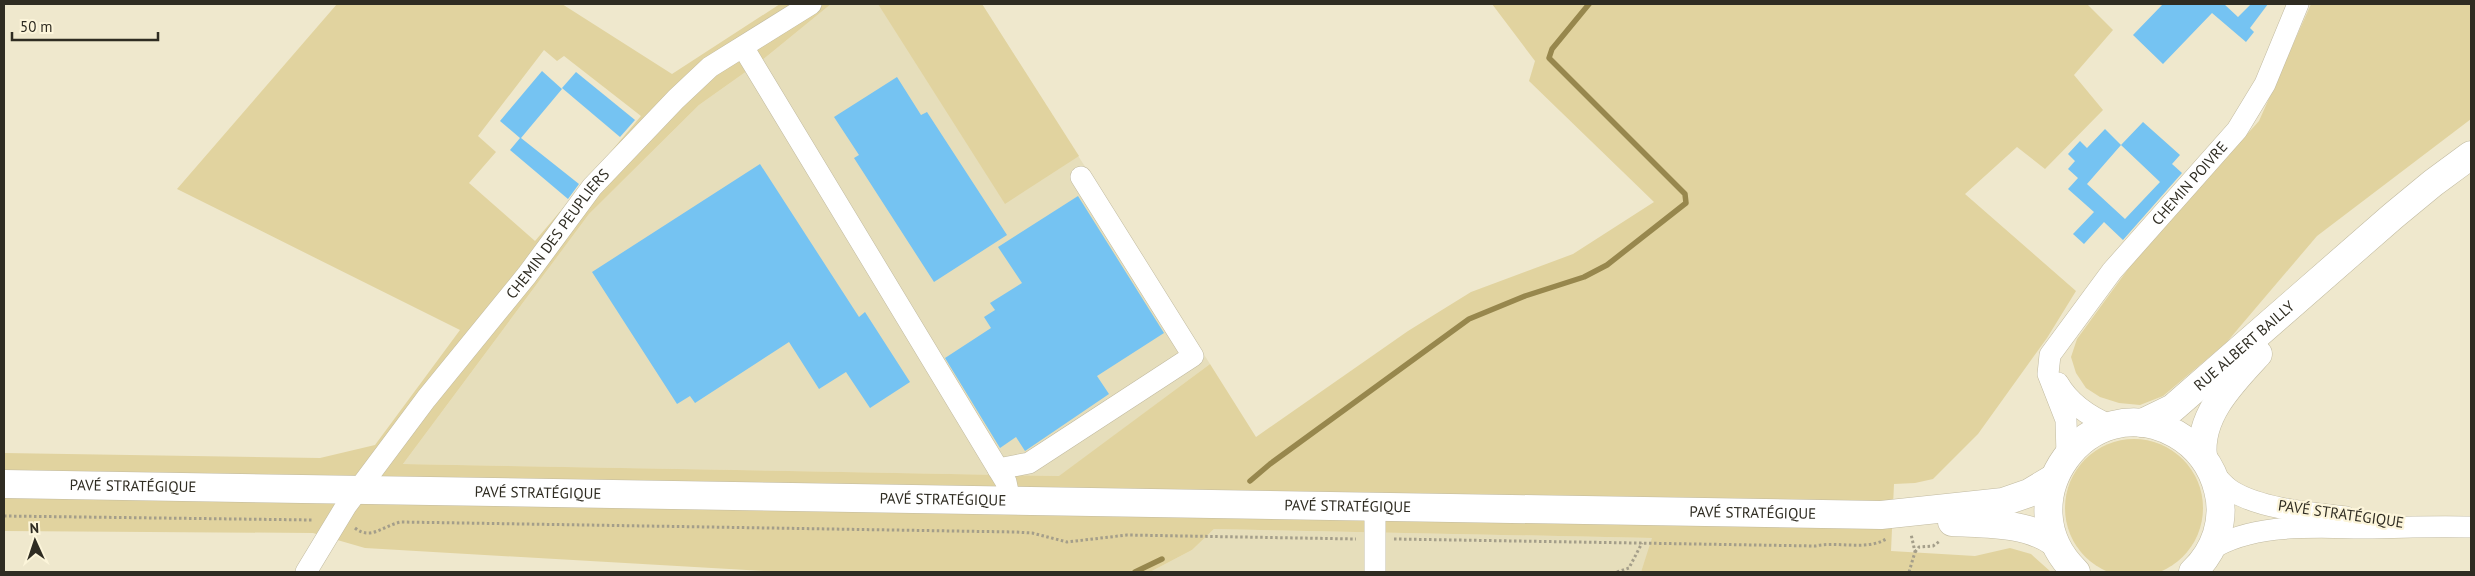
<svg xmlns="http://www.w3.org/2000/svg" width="2475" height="576" font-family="'PT Sans',sans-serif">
  <rect width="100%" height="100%" fill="#efe8cd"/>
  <g fill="#e6debb">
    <polygon points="831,4 982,4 1210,364 1060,476 403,464 589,214 699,105 761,61"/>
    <polygon points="1214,529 1653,538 1641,572 1150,572 1192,550"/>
  </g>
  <g fill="#e1d39f" fill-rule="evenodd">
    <path d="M 337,4 L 562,4 L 672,74 L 780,4 L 831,4 L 761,61 L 699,105 L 589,214 L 403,464 L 1059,476 L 1210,364 L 1256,437 L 1408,331 L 1471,292 L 1573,254 L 1654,202 L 1529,81 L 1535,61 L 1492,4 L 2087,4 L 2113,30 L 2074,75 L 2103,110 L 2045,169 L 2017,147 L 1965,194 L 2076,291 L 2047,338 L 1978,434 L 1933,479 L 1915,483 L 1894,484 L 1891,551 L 1975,556 L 2010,548 L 2031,554 L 2051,572 L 1641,572 L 1652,538 L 1214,529 L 1192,550 L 1150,572 L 780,572 L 365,548 L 313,533 L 4,531 L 4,453 L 320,458 L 375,445 L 460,330 L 177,189 ZM 544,50 L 557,61 L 564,56 L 641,116 L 535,241 L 469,183 L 496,152 L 478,136 Z"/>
    <polygon points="878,4 982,4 1079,156 1005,204"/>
    <polygon points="2311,4 2471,4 2471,119 2317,236 2226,343 2163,396 2140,405 2119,403 2100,397 2086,388 2076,373 2071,357 2077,339 2139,254 2259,121"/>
    <circle cx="2134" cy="508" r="69"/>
  </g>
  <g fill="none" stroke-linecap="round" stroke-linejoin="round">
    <g stroke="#97874d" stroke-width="5.5">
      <polyline points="1250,481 1270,464 1469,319 1525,296 1584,277 1607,265 1686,203 1685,194 1549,58 1552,49 1589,4"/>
      <polyline points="1135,572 1162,559"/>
    </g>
  </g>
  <g fill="#75c3f2" fill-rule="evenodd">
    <polygon points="2163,4 2224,4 2238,17 2251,4 2268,4 2250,28 2254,32 2246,42 2212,13 2163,64 2133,35"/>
    <polygon points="542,71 562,89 521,138 579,184 568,199 510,150 520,138 500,121"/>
    <polygon points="576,72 635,120 620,137 562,88"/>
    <polygon points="897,77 921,115 927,112 1007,235 934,282 854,158 859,155 834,117"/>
    <path d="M 2143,122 L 2180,155 L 2172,164 L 2182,173 L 2123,240 L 2104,222 L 2084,244 L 2073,234 L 2094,212 L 2068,189 L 2078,178 L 2068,169 L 2075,161 L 2068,154 L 2080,141 L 2087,148 L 2105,129 L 2121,145 ZM 2121,145 L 2160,182 L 2125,219 L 2087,184 Z"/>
    <polygon points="760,164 859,317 865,312 910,382 870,408 846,372 819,389 789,342 695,403 690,396 677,404 592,272"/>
    <polygon points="1078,196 1164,333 1097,376 1109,394 1025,451 1016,437 1000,448 945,358 991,328 984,317 995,310 990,303 1022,283 998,247"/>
  </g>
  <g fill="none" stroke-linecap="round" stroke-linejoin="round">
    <g stroke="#c1baa0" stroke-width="22">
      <g id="minor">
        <polyline points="743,47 1006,482 1010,501"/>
        <path d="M 2058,383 C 2070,404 2090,417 2112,426"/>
        <path id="s1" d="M 2067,455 L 2066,420 L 2048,374 L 2050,355 L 2112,271 L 2237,130 L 2265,84 L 2298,4"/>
        <polyline points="998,469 1029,463 1193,356 1081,177"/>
        <path d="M 2212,472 C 2218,478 2224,486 2232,491 C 2261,509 2312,513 2346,517"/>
        <polyline points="1375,507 1375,572"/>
        <path d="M 2210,550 C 2256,521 2319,528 2371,528 C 2405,527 2438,526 2471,527"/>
        <path id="s2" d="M 306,572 L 346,506 L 426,399 L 527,275 L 592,187 L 676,99 L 710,67 L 811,4"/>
      </g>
    </g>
    <g stroke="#c1baa0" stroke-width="29">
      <g id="major">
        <path id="s3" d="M 2142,423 L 2173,408 L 2393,216 L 2433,183 L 2471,155"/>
        <path d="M 2203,457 C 2198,416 2232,382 2258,354"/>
        <path id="s4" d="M 4,484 L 1881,515 L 2003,502 L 2029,493 L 2054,478"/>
        <path d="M 1952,522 C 1987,524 2025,522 2054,542"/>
        <path d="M 2076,572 C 2003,502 2088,385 2176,434 C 2197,446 2212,466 2218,490 C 2226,520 2215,551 2193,572"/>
      </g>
    </g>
    <g stroke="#a49e8a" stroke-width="3" stroke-dasharray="2.5 2.5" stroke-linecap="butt">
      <polyline points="4,516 313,520"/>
      <path d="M 355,528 C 371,541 384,525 401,522 L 1015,532 L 1032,533 L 1067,542 L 1127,535 L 1356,539"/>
      <path d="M 1394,539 L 1815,546 C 1838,541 1866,551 1886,539"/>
      <polyline points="1915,552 1919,547 1933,546 1940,541"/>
      <polyline points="1617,572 1629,568 1642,543"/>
      <polyline points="1909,572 1915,552 1911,534"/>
    </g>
    <use href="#minor" stroke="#fff" stroke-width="21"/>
    <use href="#major" stroke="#fff" stroke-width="28"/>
  </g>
  <g text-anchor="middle" stroke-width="4.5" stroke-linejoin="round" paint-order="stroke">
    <g font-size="15" fill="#2f2c22" stroke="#fcf5da">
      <text dy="5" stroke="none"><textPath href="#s1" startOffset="325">CHEMIN POIVRE</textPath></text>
      <text dy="5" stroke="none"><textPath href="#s2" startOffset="422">CHEMIN DES PEUPLIERS</textPath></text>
      <text dy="5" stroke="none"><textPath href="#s3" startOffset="129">RUE ALBERT BAILLY</textPath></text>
      <text dy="5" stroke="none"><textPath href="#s4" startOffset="129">PAVÉ STRATÉGIQUE</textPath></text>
      <text dy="5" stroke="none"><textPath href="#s4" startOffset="534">PAVÉ STRATÉGIQUE</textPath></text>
      <text dy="5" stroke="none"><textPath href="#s4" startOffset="939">PAVÉ STRATÉGIQUE</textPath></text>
      <text dy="5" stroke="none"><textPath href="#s4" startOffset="1344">PAVÉ STRATÉGIQUE</textPath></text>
      <text dy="5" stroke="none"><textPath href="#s4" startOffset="1749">PAVÉ STRATÉGIQUE</textPath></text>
      <text transform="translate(2341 514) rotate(8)" y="5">PAVÉ STRATÉGIQUE</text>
    </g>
  </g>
  <rect width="2475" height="576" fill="none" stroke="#2f2c22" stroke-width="10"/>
  <g transform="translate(35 541) rotate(357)" stroke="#fcf5da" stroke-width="4" paint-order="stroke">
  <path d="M0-4L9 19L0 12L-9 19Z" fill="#2f2c22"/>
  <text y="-8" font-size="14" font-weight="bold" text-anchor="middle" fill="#2f2c22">N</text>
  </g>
  <path d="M12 32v8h146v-8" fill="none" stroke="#2f2c22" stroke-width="2.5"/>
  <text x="20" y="32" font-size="15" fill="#2f2c22" stroke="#fcf5da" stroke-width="4" paint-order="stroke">50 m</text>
</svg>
